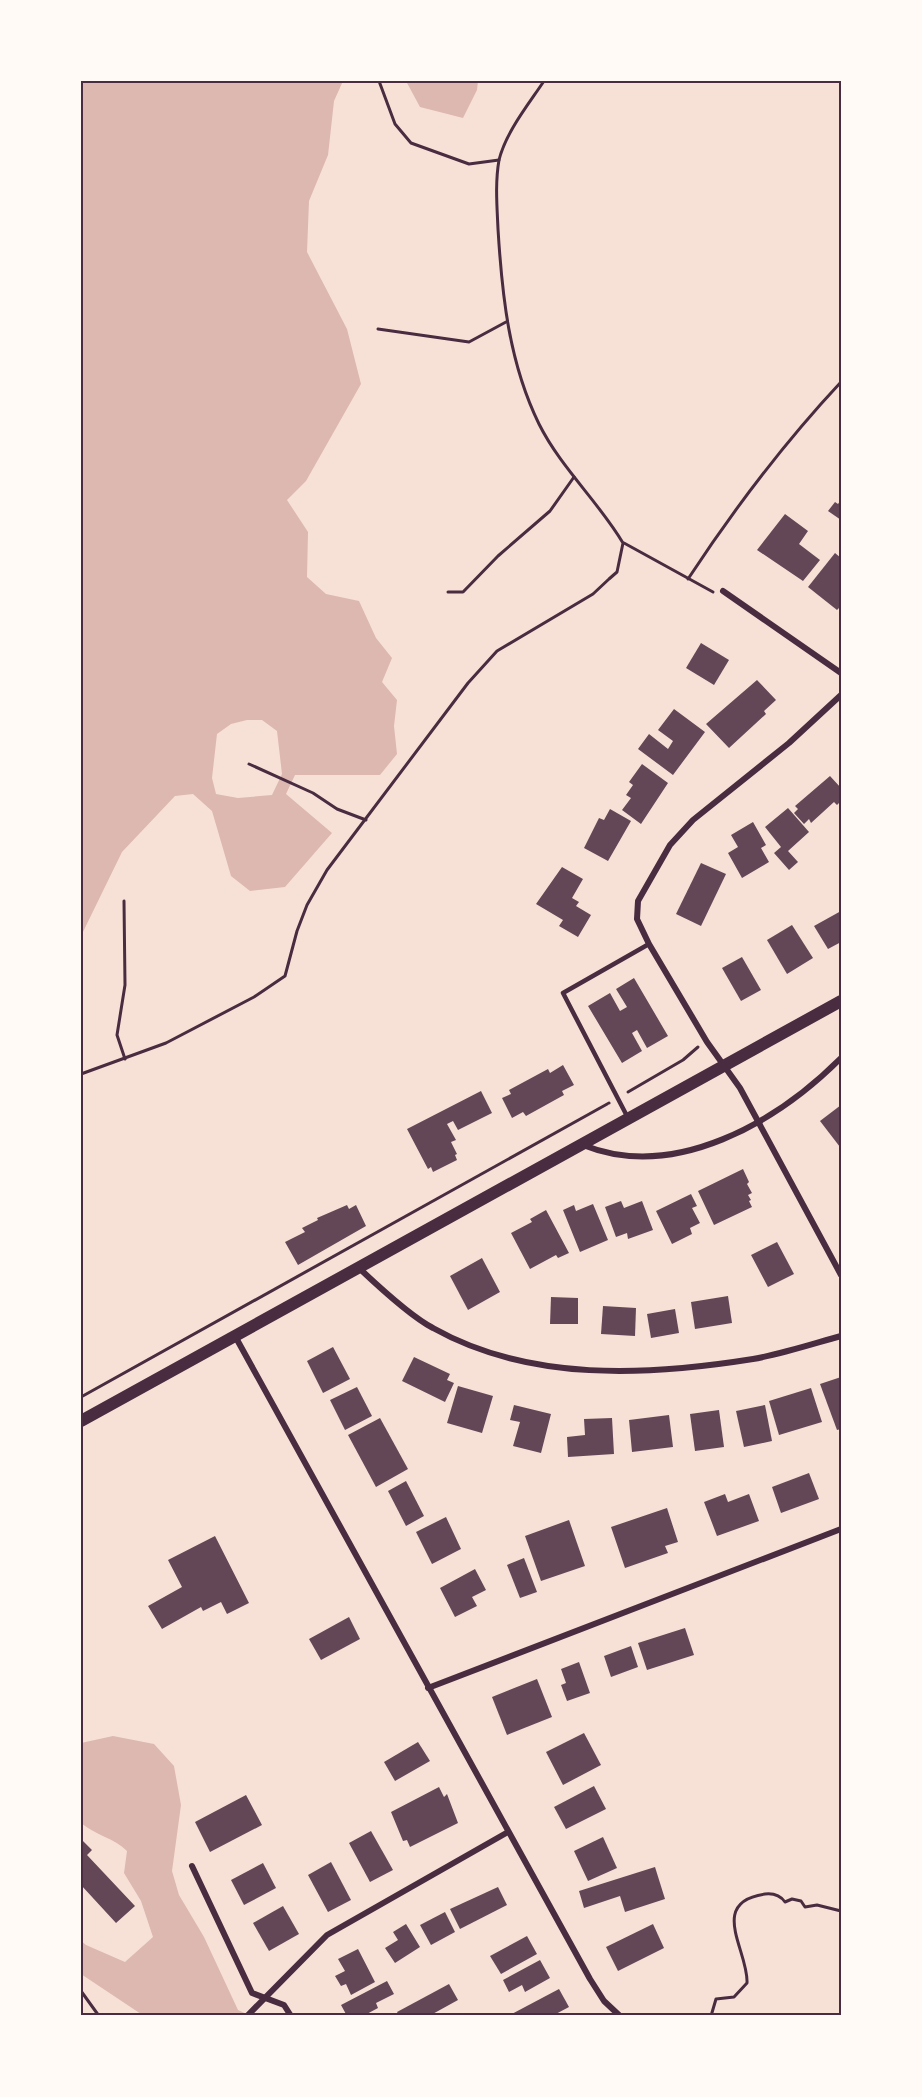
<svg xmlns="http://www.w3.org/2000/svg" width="922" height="2097" font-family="Bitter,serif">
  <rect width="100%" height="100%" fill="#f7e1d7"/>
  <g fill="#dcb8b0" fill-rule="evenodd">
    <path d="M 81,81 L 343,81 L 334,101 L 328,155 L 309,201 L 307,252 L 347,329 L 361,384 L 306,481 L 287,500 L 308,532 L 307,577 L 326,594 L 359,601 L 376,638 L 392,658 L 382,682 L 397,700 L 394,726 L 397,754 L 380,775 L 295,775 L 286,794 L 332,833 L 285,887 L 250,891 L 231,876 L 212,811 L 193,794 L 175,796 L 122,852 L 81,936 ZM 247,720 L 262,720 L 277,731 L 282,774 L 272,795 L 238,798 L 216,794 L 212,778 L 217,734 L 231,724 Z"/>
    <polygon points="406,81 478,81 477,90 463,118 420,107"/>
    <path d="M 113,1736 L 154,1744 L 174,1766 L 181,1805 L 172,1871 L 179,1895 L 204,1937 L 238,2010 L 251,2016 L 144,2016 L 81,1974 L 81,1941 L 86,1945 L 125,1962 L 153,1937 L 141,1901 L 124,1873 L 127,1851 C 114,1838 95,1835 81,1823 L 81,1743 Z"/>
  </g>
  <g fill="#644757">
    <polygon points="841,500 841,520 828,511 835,502 838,504"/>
    <polygon points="785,514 808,531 799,544 820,560 803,581 757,550"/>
    <polygon points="835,553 841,558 841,606 837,610 808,587"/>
    <polygon points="701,643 729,660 714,685 686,668"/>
    <polygon points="757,680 776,700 764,711 766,714 729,748 706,724"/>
    <polygon points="674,709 705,732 673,775 638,749 649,734 668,749 673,741 658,730"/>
    <polygon points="642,764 668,783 641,824 622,810 631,798 626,795 633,785 629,782"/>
    <polygon points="830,776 841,788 841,801 837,805 834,802 811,823 809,819 804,824 794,813 798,809 795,806"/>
    <polygon points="788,808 809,832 788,851 798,862 789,870 774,853 781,847 765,827"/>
    <polygon points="610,809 631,821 608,861 584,848 599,818 604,820"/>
    <polygon points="753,822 766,845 761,848 769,862 742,878 728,853 738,847 731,835"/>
    <polygon points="701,863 726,874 701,926 676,914"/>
    <polygon points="562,867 583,879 572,898 579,902 576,906 591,915 578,937 559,926 563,920 536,904"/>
    <polygon points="841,911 841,942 828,949 814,926"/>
    <polygon points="792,925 813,958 787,974 767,940"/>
    <polygon points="742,957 761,990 741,1001 722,968"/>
    <polygon points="634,978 668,1036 647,1048 637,1030 632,1033 642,1051 622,1063 588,1006 610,993 620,1011 627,1007 616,989"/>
    <polygon points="563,1065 574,1085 562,1091 564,1095 526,1116 523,1112 512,1118 502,1098 511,1094 509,1090 548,1069 550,1073"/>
    <polygon points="481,1091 492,1113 458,1130 453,1121 447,1124 456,1140 451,1142 457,1154 455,1155 457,1160 433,1172 431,1167 428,1169 407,1129"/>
    <polygon points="841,1105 841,1146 840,1147 820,1121"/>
    <polygon points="743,1169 749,1182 747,1184 752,1193 748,1195 751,1200 749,1201 752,1207 714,1225 698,1191"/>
    <polygon points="691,1194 697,1206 692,1208 700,1223 690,1228 692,1234 672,1244 656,1211"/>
    <polygon points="621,1201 624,1208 642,1201 653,1230 628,1239 627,1233 616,1237 605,1207"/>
    <polygon points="593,1204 608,1240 580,1252 563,1210 574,1205 576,1211"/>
    <polygon points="347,1205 349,1209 356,1205 366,1226 298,1265 285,1242 305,1232 302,1228 318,1220 317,1218"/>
    <polygon points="546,1210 569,1253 558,1258 556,1255 530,1269 511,1233 532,1222 530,1219"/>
    <polygon points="777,1242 794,1274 768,1287 751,1255"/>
    <polygon points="482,1258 500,1292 468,1310 450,1276"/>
    <polygon points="728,1296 732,1323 695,1329 691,1302"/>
    <polygon points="551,1297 578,1298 578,1324 550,1324"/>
    <polygon points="603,1306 636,1308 635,1336 601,1334"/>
    <polygon points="675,1309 679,1333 651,1338 647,1314"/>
    <polygon points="333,1347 350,1379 323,1393 307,1361"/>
    <polygon points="414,1357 450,1374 447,1380 454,1383 445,1402 402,1381"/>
    <polygon points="841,1377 841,1429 837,1430 820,1384"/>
    <polygon points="458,1386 493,1396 482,1433 447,1423"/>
    <polygon points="357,1387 372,1416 345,1430 330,1400"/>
    <polygon points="811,1388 822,1422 779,1435 769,1401"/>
    <polygon points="514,1405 551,1414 541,1453 513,1446 520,1422 510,1420"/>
    <polygon points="765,1405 772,1441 744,1447 736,1411"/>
    <polygon points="719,1410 724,1447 695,1451 690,1414"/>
    <polygon points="669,1415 673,1447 632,1452 629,1420"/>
    <polygon points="380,1418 408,1469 376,1487 348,1435"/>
    <polygon points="612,1418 614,1454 568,1457 567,1437 585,1435 584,1419"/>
    <polygon points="809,1473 819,1499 781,1513 772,1487"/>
    <polygon points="406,1481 424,1516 406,1526 388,1491"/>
    <polygon points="725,1494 728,1502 749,1494 759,1521 717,1536 704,1502"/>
    <polygon points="667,1508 678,1542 665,1546 668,1553 625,1568 611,1527"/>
    <polygon points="446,1517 461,1549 432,1564 416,1532"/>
    <polygon points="569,1520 585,1566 541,1581 525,1536"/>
    <polygon points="215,1536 249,1603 227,1614 221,1602 203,1611 201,1607 162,1629 148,1606 182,1587 168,1560"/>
    <polygon points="524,1558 537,1592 520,1598 507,1565"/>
    <polygon points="475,1569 486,1590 472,1597 477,1606 455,1617 440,1588"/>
    <polygon points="349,1617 360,1639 321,1660 309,1639"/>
    <polygon points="685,1628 694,1655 647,1670 638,1643"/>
    <polygon points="631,1646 638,1667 611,1677 604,1656"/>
    <polygon points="579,1662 590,1693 567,1701 561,1685 566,1683 561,1669"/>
    <polygon points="537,1679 552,1717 507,1735 492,1697"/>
    <polygon points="584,1733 601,1765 563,1785 546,1752"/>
    <polygon points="418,1742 430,1761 395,1781 384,1762"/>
    <polygon points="594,1786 606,1809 566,1829 554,1807"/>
    <polygon points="439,1787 444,1797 447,1794 458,1823 410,1847 407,1840 403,1841 391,1812"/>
    <polygon points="246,1795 262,1825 210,1852 195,1822"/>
    <polygon points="371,1831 393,1870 370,1882 349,1843"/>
    <polygon points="603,1837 617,1868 588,1881 574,1851"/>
    <polygon points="81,1839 92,1850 87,1855 135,1906 116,1923 81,1885"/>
    <polygon points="331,1862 351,1900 328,1912 308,1875"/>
    <polygon points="263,1863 276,1888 244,1905 231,1880"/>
    <polygon points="655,1867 665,1899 625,1912 620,1896 584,1908 579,1891"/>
    <polygon points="498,1887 507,1905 460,1929 450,1909"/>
    <polygon points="283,1906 299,1934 269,1951 253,1923"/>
    <polygon points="445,1912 455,1932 431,1945 420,1925"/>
    <polygon points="406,1924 420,1947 395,1963 385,1948 398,1940 393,1932"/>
    <polygon points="653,1924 664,1948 618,1971 606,1947"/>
    <polygon points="527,1936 537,1954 501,1974 490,1956"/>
    <polygon points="358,1949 375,1982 351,1995 346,1984 341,1986 335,1976 345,1971 338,1959"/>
    <polygon points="540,1960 550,1978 525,1992 522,1985 509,1992 503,1980"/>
    <polygon points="387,1981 394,1994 376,2003 378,2008 363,2016 347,2016 341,2005"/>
    <polygon points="449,1984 458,2000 429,2016 399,2016 397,2012"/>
    <polygon points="559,1989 569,2007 552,2016 508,2016"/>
  </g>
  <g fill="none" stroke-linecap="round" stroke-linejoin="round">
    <g stroke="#4a2c40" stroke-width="3">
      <polyline points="379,81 395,124 411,143 469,164 499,160"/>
      <polyline points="378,329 469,342 506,322"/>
      <polyline points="624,543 713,592"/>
      <path d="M 688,579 C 734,509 784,443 841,382"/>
      <polyline points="448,592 463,592 498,556 550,511 574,477"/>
      <polyline points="249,764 313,793 337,809 366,820"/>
      <polyline points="124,901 125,985 117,1035 125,1059"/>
      <path d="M 81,1074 L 166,1043 L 254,997 L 285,976 L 297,931 L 307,905 L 327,870 L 468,683 L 497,651 L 593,594 L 609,579 L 617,572 L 623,543 C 598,501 561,468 539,424 C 509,363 502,295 498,229 C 497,206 495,183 499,160 C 506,132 528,105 544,81"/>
      <polyline points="628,1092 683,1060 698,1047"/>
      <polyline points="81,1397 609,1103"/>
      <polyline points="81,1991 99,2016"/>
      <path d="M 711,2016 L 716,1999 L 734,1997 L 747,1983 C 749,1952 707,1902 765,1894 C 774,1893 780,1895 785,1902 L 792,1899 L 801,1901 L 805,1907 L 817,1905 L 841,1911"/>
    </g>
    <polyline stroke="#4a2c40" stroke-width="4.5" points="627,1116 563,993 649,944"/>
    <g stroke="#4a2c40" stroke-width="6">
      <polyline points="723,591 841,673"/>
      <polyline points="841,695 789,743 693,820 670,845 638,901 637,919 649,944 707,1042 740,1088 841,1275"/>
      <path d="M 583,1145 C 675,1182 777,1122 841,1058"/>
      <path d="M 359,1268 C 378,1286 410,1316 433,1328 C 529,1382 647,1376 753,1359 C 782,1354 812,1344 841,1336"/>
      <polyline points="235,1336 590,1979 604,2001 620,2016"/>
      <polyline points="428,1688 841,1529"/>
      <polyline points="192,1866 252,1993 284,2005 291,2016"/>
      <polyline points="247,2016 327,1935 508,1832"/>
    </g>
    <polyline stroke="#4a2c40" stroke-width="12" points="81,1421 841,1001"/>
  </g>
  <rect width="922" height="2097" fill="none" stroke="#fffaf5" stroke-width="165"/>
  <rect x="82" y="82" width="758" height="1932" fill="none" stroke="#4a2c40" stroke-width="2"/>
</svg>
